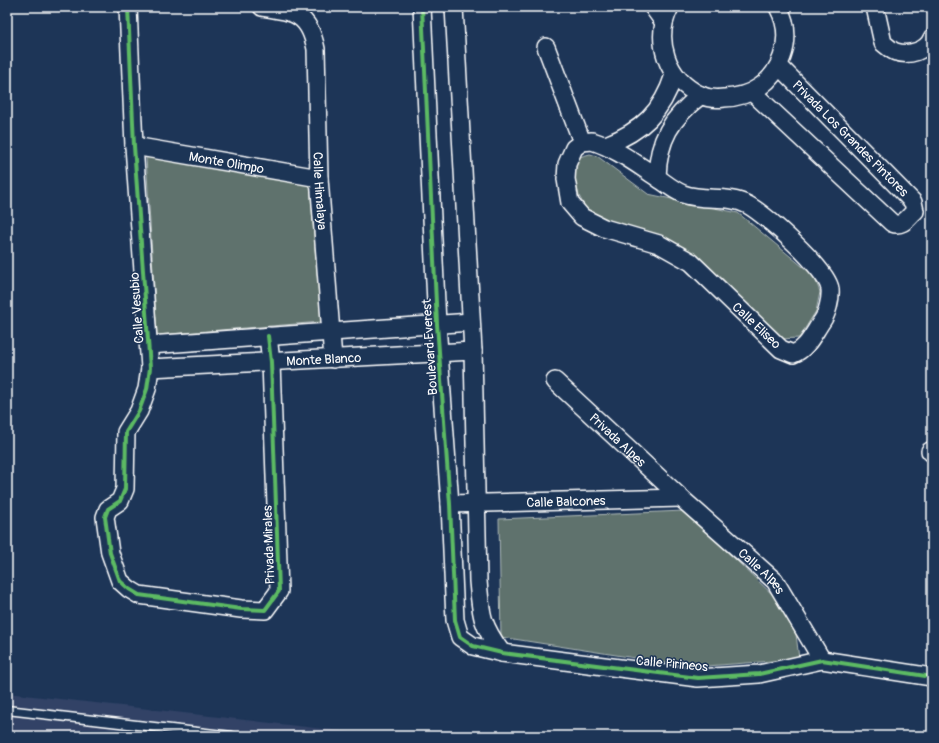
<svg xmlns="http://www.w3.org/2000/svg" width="939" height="743" font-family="Pangolin,sans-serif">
  <rect width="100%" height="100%" fill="#1d3557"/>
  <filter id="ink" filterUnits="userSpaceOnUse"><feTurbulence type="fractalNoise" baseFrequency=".025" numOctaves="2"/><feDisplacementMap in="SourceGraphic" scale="8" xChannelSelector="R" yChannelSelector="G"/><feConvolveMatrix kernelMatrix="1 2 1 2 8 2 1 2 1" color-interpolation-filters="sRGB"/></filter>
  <g filter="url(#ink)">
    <polygon fill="#304266" points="7,693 386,736 7,736"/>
    <g fill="#5e726d" stroke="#aeb8b6">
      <polygon points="590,154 597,156 648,194 738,213 814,276 820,292 816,311 799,338 780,339 694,256 605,221 588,212 579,196 574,174 579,157"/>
      <polygon points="146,157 310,185 321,322 157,335"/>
      <polygon points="684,511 774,596 796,634 799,659 693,667 501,637 499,519"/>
    </g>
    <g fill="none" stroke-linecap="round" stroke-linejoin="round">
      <g stroke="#fff" stroke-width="11">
        <polyline id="lane" points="7,710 232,736"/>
      </g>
      <g stroke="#fff" stroke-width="20">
        <g id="street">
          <polyline points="128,7 134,146 150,368 147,389 139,411 126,432 125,489 120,501 108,509 105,517 110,553 120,581 129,589 139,595 241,609 265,610 279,591 271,362 268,336"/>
          <path id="s1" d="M 262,7 C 294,12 309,13 316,49 L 319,178 L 333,359"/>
          <polyline points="422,7 437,324 450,504 455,620 460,637 473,646 502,653 698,678 759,674 822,660 932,677"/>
          <path d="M 454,7 L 473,351 L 478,581 C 481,615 481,624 502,653"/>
          <polyline points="653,7 663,21"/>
          <path d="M 670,7 C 653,40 667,79 700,95 C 707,98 717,99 724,98 C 751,97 773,83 782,57 C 788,40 787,23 778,7"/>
          <path d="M 875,7 L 883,43 C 887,46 892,51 896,52 C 909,56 927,51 932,38"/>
          <polyline points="546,47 582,142"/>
          <path d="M 752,92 L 892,223 C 903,227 907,218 915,211 L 913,202 L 779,66"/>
          <path d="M 592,141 C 615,148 635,163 655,176 C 664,182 673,190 683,194 C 705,202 728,194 748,205 C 766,215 828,270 830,289 C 831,299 827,314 822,321 C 813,334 807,349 793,354 L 781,349 L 691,262 L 659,244 L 604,228 L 582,217 L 570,203 L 566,179 L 567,164 L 574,148 L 582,142 Z"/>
          <path d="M 606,145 C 642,131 662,112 674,75"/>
          <path id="s2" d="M 134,146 L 319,178"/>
          <path d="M 657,177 C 658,140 671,118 701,95"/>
          <polyline points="149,345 471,322"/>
          <path id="s3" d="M 150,368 L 473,351"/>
          <path id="s4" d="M 555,381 L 681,498 L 775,581 L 822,660"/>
          <polyline points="930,451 932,453"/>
          <path id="s5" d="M 450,504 L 681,498"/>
        </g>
      </g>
      <use href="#lane" stroke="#1d3557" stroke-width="8"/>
      <use href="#street" stroke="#1d3557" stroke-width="17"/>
      <g stroke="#1d3557" stroke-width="6">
        <g id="cycleway">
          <polyline points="128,7 134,146 150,368 147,389 139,411 126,432 125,489 120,501 108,509 105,517 110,553 120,581 129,589 139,595 241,609 265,610 279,591 271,362 268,336"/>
          <polyline points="422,7 437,324 450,504 455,620 460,637 473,646 502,653 698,678 759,674 822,660 932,677"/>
        </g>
      </g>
      <use href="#cycleway" stroke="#5cba63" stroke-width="4"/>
    </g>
  </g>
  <g text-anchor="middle" stroke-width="3" stroke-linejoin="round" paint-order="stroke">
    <g font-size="13" fill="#fff" stroke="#1d3557">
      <text transform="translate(851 138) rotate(45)" y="5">Privada Los Grandes Pintores</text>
      <text dy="5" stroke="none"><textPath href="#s2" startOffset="94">Monte Olimpo</textPath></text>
      <text dy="5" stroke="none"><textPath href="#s1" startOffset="218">Calle Himalaya</textPath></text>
      <text transform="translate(136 308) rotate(-94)" y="5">Calle Vesubio</text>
      <text transform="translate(757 325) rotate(43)" y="5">Calle Eliseo</text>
      <text transform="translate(429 347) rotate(-94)" y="5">Boulevard Everest</text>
      <text dy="5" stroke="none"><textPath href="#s3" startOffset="174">Monte Blanco</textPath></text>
      <text dy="5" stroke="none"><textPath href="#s4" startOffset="86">Privada Alpes</textPath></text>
      <text dy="5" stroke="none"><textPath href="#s5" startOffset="116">Calle Balcones</textPath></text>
      <text transform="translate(268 545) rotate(-92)" y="5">Privada Mirales</text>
      <text dy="5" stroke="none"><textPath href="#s4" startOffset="281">Calle Alpes</textPath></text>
      <text transform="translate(672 663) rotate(5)" y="5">Calle Pirineos</text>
    </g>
  </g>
  <rect width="939" height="743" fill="none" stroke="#1d3557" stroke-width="24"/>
  <rect x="12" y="12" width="915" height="719" fill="none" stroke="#fff" stroke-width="1.5" filter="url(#ink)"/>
</svg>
